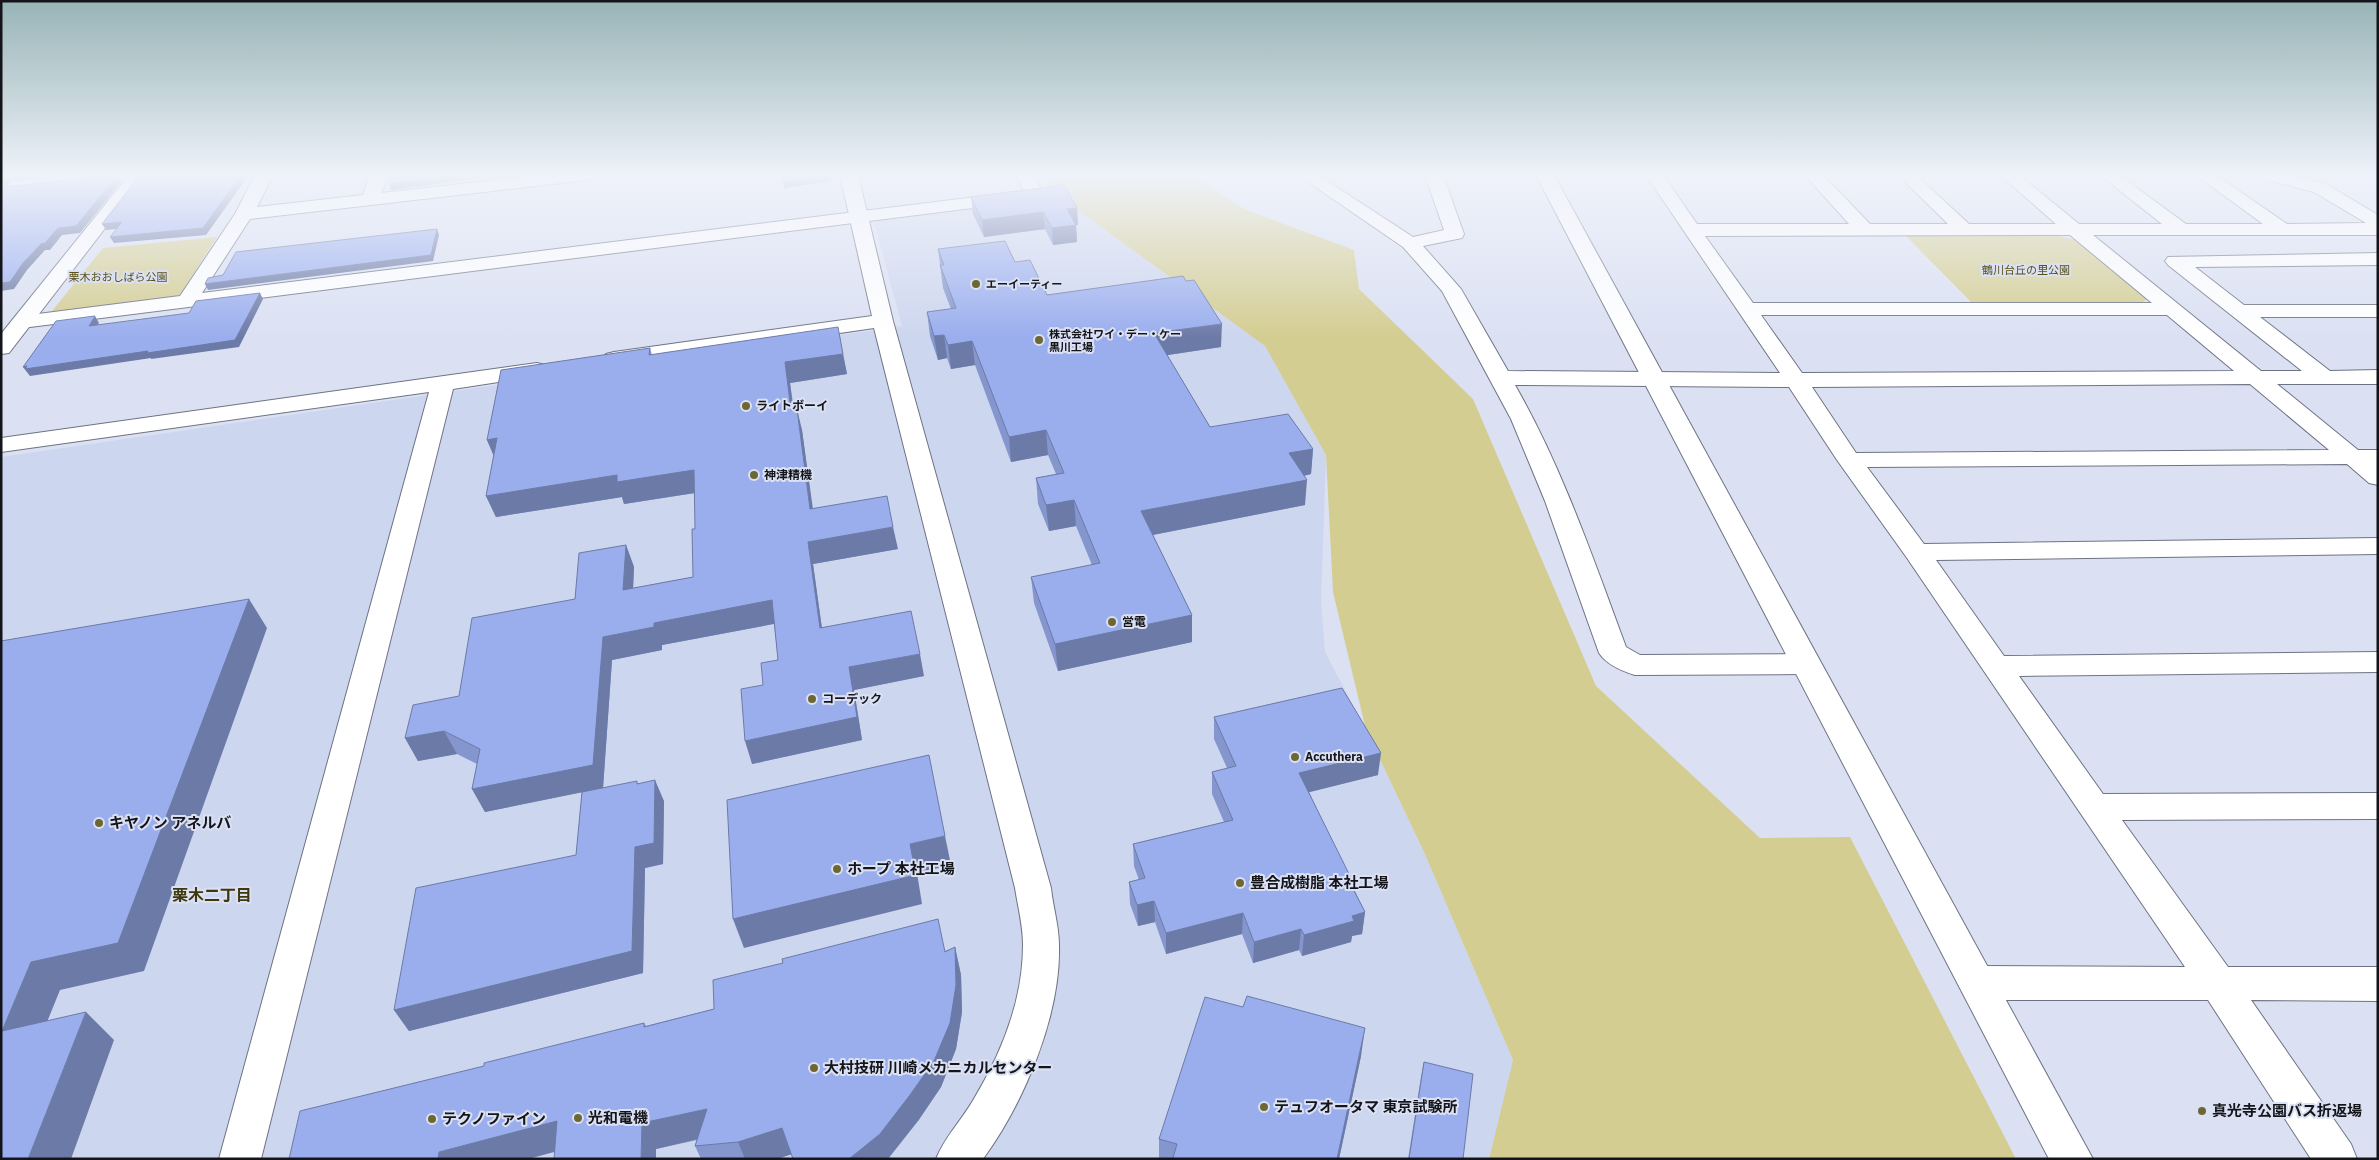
<svg xmlns="http://www.w3.org/2000/svg" width="2379" height="1160" font-family="'IBM Plex Sans','Noto Sans JP',sans-serif">
  <rect width="100%" height="100%" fill="#dbe1f3"/>
  <polygon fill="#cdd6ef" points="1065,200 1265,346 1326,455 1321,602 1325,652 1366,730 1424,852 1513,1060 1489,1159 1,1159 1,457 902,326 874,222 880,219"/>
  <g fill="#d4cd91">
    <polygon points="1044,175 1192,175 1244,209 1354,250 1359,289 1473,399 1596,686 1760,838 1850,837 2016,1159 1489,1159 1513,1060 1424,852 1366,730 1333,592 1326,455 1265,346 1056,194"/>
    <polygon points="1905,235 2055,235 2075,240 2147,299 2139,305 1975,306"/>
    <polygon points="217,237 180,295 169,300 61,314 52,311 103,248"/>
  </g>
  <g fill="none" stroke-linecap="round" stroke-linejoin="round">
    <g stroke="#6d7383" stroke-width="2">
      <g id="street">
        <polygon points="69,175 128,175 126,179 120,180 16,191 10,190 7,186 10,182 16,181"/>
        <polygon points="255,175 273,175 257,207 363,195 370,175 388,175 381,193 540,175 595,175 593,179 587,180 250,219 202,293 1024,191 1016,175 1034,175 1044,195 1041,199 1035,200 22,328 15,326 12,322 15,318 22,316 180,296 235,214"/>
        <path d="M 1298,175 L 1318,175 L 1413,237 L 1444,230 L 1425,175 L 1443,175 L 1464,234 L 1462,238 L 1423,246 L 1461,289 L 1508,371 L 1780,373 L 1646,175 L 1663,175 L 1697,224 L 1849,224 L 1805,175 L 1823,175 L 1870,224 L 1948,224 L 1898,175 L 1916,175 L 1969,224 L 2056,224 L 2000,175 L 2019,175 L 2079,224 L 2162,224 L 2100,175 L 2119,175 L 2186,224 L 2263,224 L 2196,175 L 2216,175 L 2287,224 L 2366,223 L 2314,192 L 2264,179 L 2262,175 L 2291,175 L 2326,184 L 2378,215 L 2378,235 L 2093,235 L 2261,371 L 2302,371 L 2168,265 L 2165,261 L 2168,257 L 2378,253 L 2378,265 L 2195,267 L 2244,305 L 2378,305 L 2378,317 L 2260,317 L 2330,371 L 2378,370 L 2378,384 L 2277,384 L 2358,450 L 2378,450 L 2378,485 L 2369,483 L 2347,464 L 1867,467 L 1924,544 L 2378,538 L 2378,554 L 1936,560 L 2004,656 L 2378,652 L 2378,672 L 2019,676 L 2103,794 L 2378,793 L 2378,819 L 2122,820 L 2228,967 L 2378,967 L 2378,1001 L 2251,1000 L 2351,1144 L 2357,1159 L 2311,1159 L 2208,1000 L 1980,1000 L 1967,995 L 1961,983 L 1967,971 L 1980,966 L 2185,967 L 1907,558 L 1837,460 L 1789,387 L 1515,385 C 1562,467 1593,558 1626,647 L 1640,655 L 1806,654 L 1816,657 L 1821,664 L 1816,671 L 1806,674 L 1635,675 C 1622,671 1607,665 1599,653 L 1545,501 L 1511,419 L 1442,291 L 1403,247 ZM 2070,235 L 2152,303 L 1753,303 L 1705,236 ZM 1761,315 L 2167,315 L 2234,371 L 1802,373 ZM 2250,384 L 2329,450 L 1856,453 L 1812,387 Z"/>
      </g>
    </g>
    <g stroke="#6d7383" stroke-width="2">
      <g id="secondary">
        <polygon points="129,175 146,175 9,353 1,354 1,334"/>
        <path d="M 840,175 L 858,175 L 893,321 L 1051,888 C 1053,907 1059,926 1059,945 C 1061,1015 1024,1103 983,1159 L 936,1159 C 945,1136 963,1119 975,1097 C 1002,1052 1023,999 1023,945 C 1023,926 1018,907 1015,888 L 874,328 L 614,366 L 606,364 L 603,359 L 606,354 L 614,352 L 872,316 Z"/>
        <polygon points="1536,175 1554,175 2093,1159 2049,1159"/>
        <polygon points="537,363 545,365 548,370 545,375 453,389 261,1159 219,1159 429,392 1,452 1,438"/>
      </g>
    </g>
    <use href="#street" fill="#fff" fill-rule="evenodd"/>
    <use href="#secondary" fill="#fff" fill-rule="evenodd"/>
  </g>
  <g fill="#8496cd">
    <polygon points="1064,185 1078,225 1076,225 1077,242 1053,245 1045,229 984,237 973,214 971,197"/>
    <polygon points="938,249 1015,262 1047,295 1221,347 1167,355 1210,427 1313,449 1311,474 1304,476 1305,505 1153,535 1192,615 1192,642 1058,671 1034,603 1031,577 1092,565 1076,526 1049,531 1038,504 1036,478 1056,474 1048,455 1011,462 975,365 951,369 947,358 938,360 930,336 927,312 951,309 943,288"/>
    <polygon points="650,348 652,355 843,354 847,374 790,383 794,410 802,430 812,508 898,549 813,564 822,628 924,676 854,690 862,740 752,764 763,685 778,660 774,624 662,645 662,650 612,660 603,788 639,783 664,801 663,864 645,868 643,973 409,1031 394,1010 576,855 582,792 485,812 472,789 477,764 457,754 418,761 405,738 459,696 575,599 626,545 634,567 633,588 693,577 695,529 695,493 624,504 622,497 496,517 486,496 494,456 487,440"/>
    <polygon points="1214,717 1378,775 1309,792 1354,889 1365,912 1362,934 1352,936 1351,942 1302,956 1299,950 1253,963 1242,934 1166,954 1155,922 1138,926 1130,904 1129,882 1139,880 1134,866 1133,844 1224,822 1212,794 1212,772 1227,768 1214,739"/>
    <polygon points="955,947 961,975 962,1012 956,1049 941,1087 918,1121 792,1154 777,1159 701,1159 695,1146 697,1140 656,1149 555,1152 484,1066 644,1023 646,1026 945,951"/>
    <polygon points="1361,1056 1339,1159 1159,1159 1159,1139"/>
    <polygon points="1424,1062 1463,1159 1408,1159 1421,1077"/>
  </g>
  <g fill="#6c7aa7">
    <polygon points="5,175 52,175 10,180 6,187 2,181"/>
    <polygon points="118,175 121,182 80,233 62,235 50,250 45,250 27,270 14,289 1,291 1,283 23,263 41,244"/>
    <polygon points="241,175 249,175 206,235 114,243 110,237"/>
    <polygon points="456,175 496,175 496,176 391,190 389,184"/>
    <polygon points="830,175 831,181 784,188 783,182"/>
    <polygon points="1077,208 1078,225 1076,225 1077,242 1053,245 1052,228 1067,209"/>
    <polygon points="1043,212 1045,229 984,237 982,220"/>
    <polygon points="122,222 126,228 106,230 102,224"/>
    <polygon points="437,229 439,235 433,261 208,290 205,284"/>
    <polygon points="260,293 263,299 239,347 151,359 151,358 30,376 23,367"/>
    <polygon points="95,316 99,323 93,332 89,326"/>
    <polygon points="1222,324 1221,347 1155,357 1154,333"/>
    <polygon points="944,335 947,358 938,360 934,336"/>
    <polygon points="972,341 975,365 951,369 948,345"/>
    <polygon points="843,354 847,374 790,383 796,431 791,410 785,362"/>
    <polygon points="797,409 802,430 816,531 810,509"/>
    <polygon points="1046,430 1048,455 1011,462 1009,437"/>
    <polygon points="497,438 496,461 487,440"/>
    <polygon points="1313,449 1311,474 1288,479 1289,453"/>
    <polygon points="694,470 701,492 624,504 622,497 496,517 486,496 617,475"/>
    <polygon points="1307,480 1305,505 1142,537 1141,511"/>
    <polygon points="1074,500 1076,526 1049,531 1046,505"/>
    <polygon points="893,527 898,549 813,564 825,651 820,628 808,542"/>
    <polygon points="626,545 634,567 632,613 623,590"/>
    <polygon points="249,599 267,628 144,971 60,990 32,1059 2,1031 31,962"/>
    <polygon points="772,600 778,623 662,645 662,650 612,660 603,788 485,812 472,789 603,637 654,623"/>
    <polygon points="1192,615 1192,642 1058,671 1055,644"/>
    <polygon points="920,654 924,676 854,690 862,740 752,764 745,741 849,667"/>
    <polygon points="444,731 457,754 418,761 405,738"/>
    <polygon points="1381,753 1378,775 1298,795 1299,773"/>
    <polygon points="655,780 664,801 663,864 645,868 643,973 409,1031 394,1010 635,847"/>
    <polygon points="945,836 951,865 917,873 922,904 744,948 733,919 910,844"/>
    <polygon points="1154,901 1155,922 1138,926 1137,905"/>
    <polygon points="1365,912 1362,934 1352,936 1351,942 1302,956 1304,935 1352,916"/>
    <polygon points="1243,913 1242,934 1166,954 1166,933"/>
    <polygon points="1301,929 1299,950 1253,963 1254,942"/>
    <polygon points="955,947 961,975 962,1012 956,1049 941,1087 918,1121 888,1159 849,1159"/>
    <polygon points="86,1012 114,1040 71,1159 28,1159"/>
    <polygon points="1365,1028 1361,1056 1339,1159 1337,1159"/>
    <polygon points="707,1109 719,1134 656,1149 656,1159 641,1159 642,1123"/>
    <polygon points="557,1121 573,1147 528,1159 438,1159 439,1152"/>
    <polygon points="782,1128 792,1154 777,1159 745,1159 738,1142"/>
  </g>
  <g fill="#9aaeee" stroke="#6c7aa7">
    <polygon points="1,175 5,175 2,181 6,185 12,186 118,175 76,226 58,228 45,243 41,244 23,263 10,282 1,283"/>
    <polygon points="140,175 241,175 203,228 110,237 122,222 102,224"/>
    <polygon points="392,175 456,175 389,184"/>
    <polygon points="782,175 830,175 830,176 783,182"/>
    <polygon points="1064,185 1077,208 1067,209 1076,225 1052,228 1043,212 982,220 971,197"/>
    <polygon points="437,229 431,255 205,284 208,278 223,275 236,252"/>
    <polygon points="1005,241 1015,262 1030,260 1047,295 1183,276 1186,281 1194,280 1222,324 1154,333 1210,427 1288,414 1313,449 1289,453 1307,480 1141,511 1192,615 1055,644 1031,577 1100,563 1074,500 1046,505 1036,478 1064,473 1046,430 1009,437 972,341 948,345 944,335 934,336 927,312 956,308 940,265 944,265 938,249"/>
    <polygon points="260,293 235,340 147,353 148,351 25,369 27,366 23,367 56,321 95,316 89,326 189,313 196,301"/>
    <polygon points="838,327 843,354 785,362 791,410 797,409 810,509 887,496 893,527 808,542 820,628 911,611 920,654 849,667 857,717 745,741 741,689 763,685 761,663 778,660 772,600 654,623 654,627 603,637 593,765 472,789 480,749 444,731 405,738 413,705 459,696 472,618 575,599 579,553 626,545 623,590 693,577 692,529 695,529 694,470 617,482 617,475 486,496 497,438 487,440 501,370 650,348 649,355"/>
    <polygon points="249,599 118,943 31,962 2,1031 86,1012 28,1159 1,1159 1,641"/>
    <polygon points="1342,688 1381,753 1299,773 1354,884 1351,885 1365,912 1352,916 1354,921 1304,935 1301,929 1254,942 1243,913 1166,933 1154,901 1137,905 1129,882 1145,878 1133,844 1233,820 1212,772 1236,766 1214,717"/>
    <polygon points="929,755 945,836 910,844 916,875 733,919 727,800"/>
    <polygon points="655,780 654,843 635,847 632,951 394,1010 416,888 576,855 582,792 637,781 637,784"/>
    <polygon points="938,919 945,952 955,947 956,985 950,1023 934,1061 910,1095 880,1134 849,1159 793,1159 782,1128 738,1142 695,1146 707,1109 642,1123 641,1159 554,1159 557,1121 439,1152 438,1159 289,1159 300,1111 484,1066 484,1063 644,1023 644,1027 714,1009 713,980 783,963 782,959"/>
    <polygon points="1247,996 1365,1028 1337,1159 1175,1159 1173,1158 1177,1144 1159,1139 1205,997 1243,1007"/>
    <polygon points="1424,1062 1473,1074 1463,1159 1409,1159"/>
  </g>
  <linearGradient id="sky" x2="0" y2="1"><stop stop-color="#97b4b6"/><stop offset="0.52" stop-color="#eff2fa"/><stop offset="1" stop-color="#eff2fa" stop-opacity="0"/></linearGradient>
  <rect width="2379" height="338" fill="url(#sky)"/>
  <g fill="#6d6733" stroke="#dbe1f3" stroke-width="2">
    <circle cx="976" cy="284" r="5"/>
    <circle cx="1039" cy="340" r="5"/>
    <circle cx="746" cy="406" r="5"/>
    <circle cx="754" cy="475" r="5"/>
    <circle cx="1112" cy="622" r="5"/>
    <circle cx="812" cy="699" r="5"/>
    <circle cx="1295" cy="757" r="5"/>
    <circle cx="99" cy="823" r="5"/>
    <circle cx="837" cy="869" r="5"/>
    <circle cx="1240" cy="883" r="5"/>
    <circle cx="814" cy="1068" r="5"/>
    <circle cx="1264" cy="1107" r="5"/>
    <circle cx="2202" cy="1111" r="5"/>
    <circle cx="578" cy="1118" r="5"/>
    <circle cx="432" cy="1119" r="5"/>
  </g>
  <g text-anchor="middle" stroke-width="4" stroke-linejoin="round" paint-order="stroke">
    <g font-size="11" fill="#58511a" stroke="#dbe1f3">
      <text x="2026" y="274">鶴川台丘の里公園</text>
      <text x="118" y="281">栗木おおしばら公園</text>
    </g>
    <g font-size="11" font-weight="bold" fill="#13151b" stroke="#dbe1f3" text-anchor="start">
      <text x="986" y="288">エーイーティー</text>
      <text x="1049" y="338">株式会社ワイ・デー・ケー<tspan x="1049" dy="13">黒川工場</tspan></text>
    </g>
    <g font-size="12" font-weight="bold" fill="#13151b" stroke="#dbe1f3" text-anchor="start">
      <text x="756" y="410">ライトボーイ</text>
      <text x="764" y="479">神津精機</text>
      <text x="1122" y="626">営電</text>
      <text x="822" y="703">コーデック</text>
      <text x="1305" y="761">Accuthera</text>
    </g>
    <g font-size="15" font-weight="bold" fill="#13151b" stroke="#dbe1f3" text-anchor="start">
      <text x="109" y="828">キヤノン アネルバ</text>
      <text x="847" y="874">ホープ 本社工場</text>
      <text x="1250" y="888">豊合成樹脂 本社工場</text>
      <text x="824" y="1073">大村技研 川崎メカニカルセンター</text>
      <text x="1274" y="1112">テュフオータマ 東京試験所</text>
      <text x="2212" y="1116">真光寺公園バス折返場</text>
      <text x="588" y="1123">光和電機</text>
      <text x="442" y="1124">テクノファイン</text>
    </g>
    <g font-size="16" font-weight="bold" fill="#3d380d" stroke="#dbe1f3">
      <text x="212" y="901">栗木二丁目</text>
    </g>
  </g>
  <rect width="2379" height="1160" fill="none" stroke="#13151b" stroke-width="5"/>
</svg>
